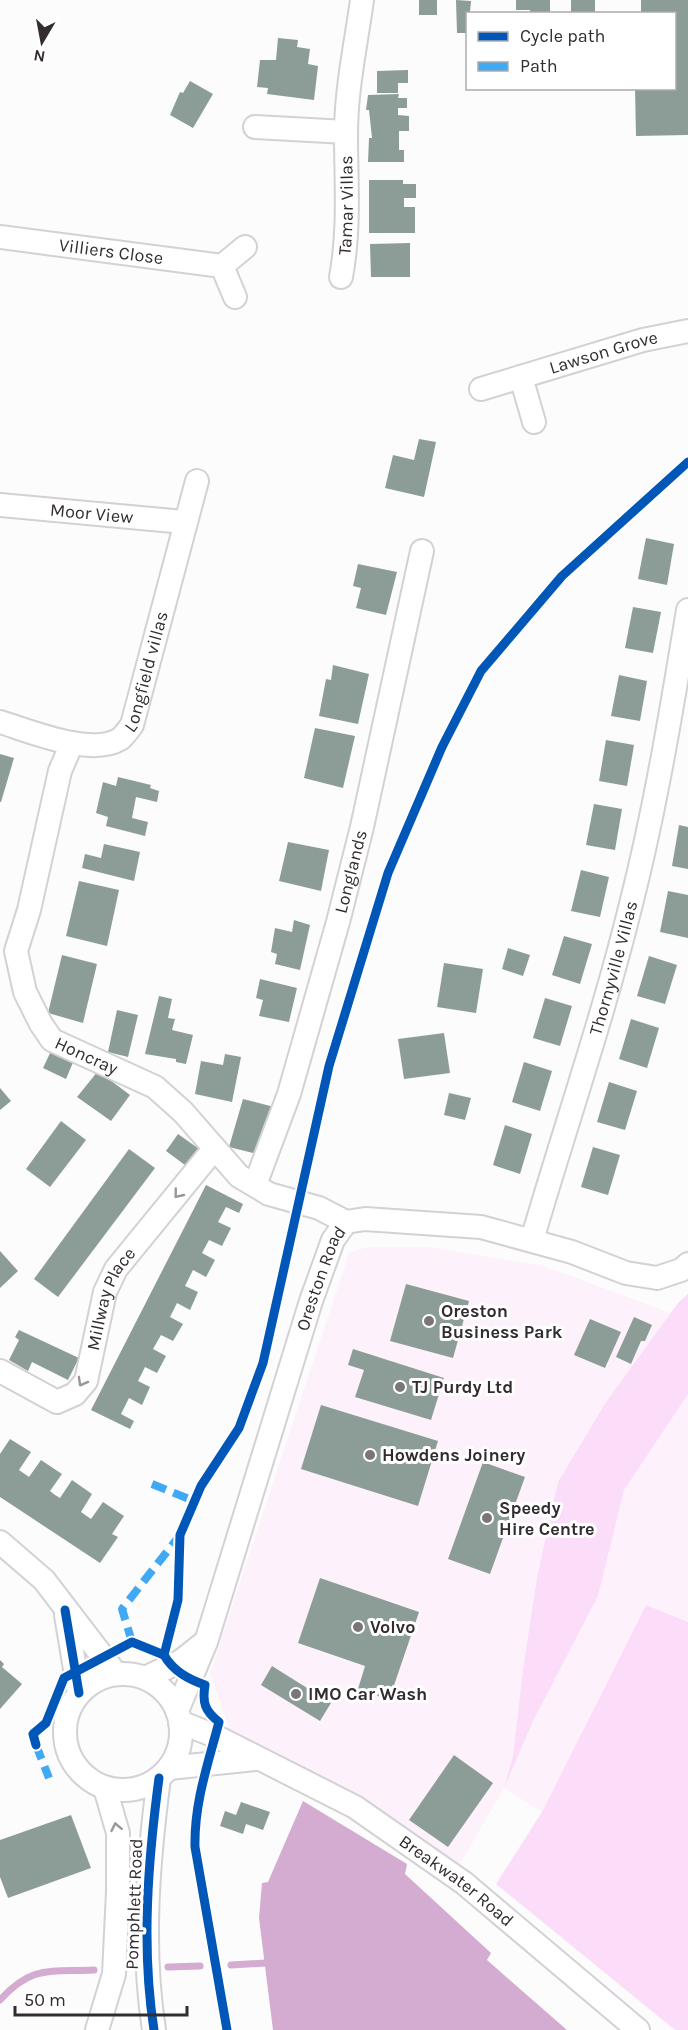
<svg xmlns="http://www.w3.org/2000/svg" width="688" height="2030" font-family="Karla,sans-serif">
  <rect width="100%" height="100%" fill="#fdfcfd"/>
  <polygon fill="#fdf1fc" points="367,1247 429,1247 544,1266 671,1313 606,1402 558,1482 522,1677 513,1756 506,1782 533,1721 598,1596 624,1490 688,1394 688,1622 646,1605 542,1812 504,1788 460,1864 229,1729 210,1673 349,1253"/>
  <g fill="#fbdcf9">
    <polygon points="688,1294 688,1394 624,1490 598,1596 533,1721 504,1788 513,1756 522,1677 537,1578 558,1482 606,1402 678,1303"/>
    <polygon points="646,1605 688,1622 688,2030 675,2030 496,1884 542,1812"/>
  </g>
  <polygon fill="#d4acd1" points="303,1801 407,1864 405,1874 491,1953 487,1960 567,2030 273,2030 259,1918 262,1883 268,1882"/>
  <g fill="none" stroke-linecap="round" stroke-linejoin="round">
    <g stroke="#d4acd1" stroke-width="7">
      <polyline points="231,1965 265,1963 273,1966"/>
      <polyline points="168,1967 200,1966"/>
      <path d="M 0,2000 C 32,1965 49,1972 94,1970"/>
    </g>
  </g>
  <g fill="#8c9d97">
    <rect x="419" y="0" width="18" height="15"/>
    <polygon points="456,0 471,1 468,33 457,33"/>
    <polygon points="516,0 550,0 550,14 530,14 530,10 516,10"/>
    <rect x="571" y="0" width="24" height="14"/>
    <polygon points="641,0 688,0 688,135 636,136 635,88 675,88 675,14 641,14"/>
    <polygon points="278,38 298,40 297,47 310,49 308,64 318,66 314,100 267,94 268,88 257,87 260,60 276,60"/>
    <polygon points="408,70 408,83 398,83 398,93 377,93 377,71"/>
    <polygon points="190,81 213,94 193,128 170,115 180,92 183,93"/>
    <polygon points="399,94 398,98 407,98 407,108 398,108 398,115 409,116 409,131 399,131 399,150 404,150 404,162 368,162 369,138 372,138 369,110 366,110 368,95"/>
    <polygon points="369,180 403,180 403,184 416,184 416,198 404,198 404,207 415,207 415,233 369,233"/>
    <polygon points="410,243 410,277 371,277 370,244"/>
    <polygon points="419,439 436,442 424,497 385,488 393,455 414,460"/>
    <polygon points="646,538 674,544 667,585 638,579"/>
    <polygon points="358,564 397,572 386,615 356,608 361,588 353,586"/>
    <polygon points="633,607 661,612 653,653 625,648"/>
    <polygon points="333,665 369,674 358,724 319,716 326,679 331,680"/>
    <polygon points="619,675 647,681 640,721 611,716"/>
    <polygon points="315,728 355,736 343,788 304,778"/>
    <polygon points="606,740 634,745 627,786 599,781"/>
    <polygon points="0,754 14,758 1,802 0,802"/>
    <polygon points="118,777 151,785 150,788 159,791 157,802 136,797 132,818 148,822 145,836 106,826 108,817 96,813 103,782 116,786"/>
    <polygon points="594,804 622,809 615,850 586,845"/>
    <polygon points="679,825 688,827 688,869 672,866"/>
    <polygon points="288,842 329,850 321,891 279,881"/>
    <polygon points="104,844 140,852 134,881 82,868 85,854 101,858"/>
    <polygon points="581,870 609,877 600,917 571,911"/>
    <polygon points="79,881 119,890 107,946 66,936"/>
    <polygon points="668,891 688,895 688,938 660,932"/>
    <polygon points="294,920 310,925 300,970 275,964 277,954 271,952 275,928 292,932"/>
    <polygon points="564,936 592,944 580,984 552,975"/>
    <polygon points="508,948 530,955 523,976 502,969"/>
    <polygon points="62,955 97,964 83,1023 48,1013"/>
    <polygon points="649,956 677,965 665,1004 637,996"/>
    <polygon points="444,963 483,969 476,1013 437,1007"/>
    <polygon points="260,979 297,988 289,1022 259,1016 263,1000 256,998"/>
    <polygon points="159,996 172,999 168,1018 175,1019 172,1030 193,1035 186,1064 176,1062 176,1059 145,1054"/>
    <polygon points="545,998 572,1006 560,1046 533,1038"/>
    <polygon points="117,1010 138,1015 128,1057 108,1052"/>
    <polygon points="631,1019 659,1028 647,1068 619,1059"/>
    <polygon points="444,1033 450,1073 404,1079 398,1039"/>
    <polygon points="51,1051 74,1060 66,1079 43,1068"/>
    <polygon points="225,1054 241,1057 232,1102 195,1094 201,1061 223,1065"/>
    <polygon points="524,1062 552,1071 540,1111 512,1102"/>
    <polygon points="98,1071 130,1095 111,1121 77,1097"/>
    <polygon points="609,1082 637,1091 625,1130 597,1122"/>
    <polygon points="0,1088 11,1101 0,1110"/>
    <polygon points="449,1093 471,1098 465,1120 444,1115"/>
    <polygon points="243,1099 278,1108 273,1124 265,1123 257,1154 229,1147"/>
    <polygon points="61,1121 86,1140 50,1187 26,1169"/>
    <polygon points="505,1125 532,1134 520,1174 493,1165"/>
    <polygon points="178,1134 202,1151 189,1168 166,1151"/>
    <polygon points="593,1147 620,1155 608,1195 581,1187"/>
    <polygon points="129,1149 155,1168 58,1297 34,1279"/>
    <polygon points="206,1185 243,1204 239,1213 226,1207 218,1222 231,1228 222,1246 209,1240 202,1253 215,1260 206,1277 193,1270 185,1286 198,1292 190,1310 177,1303 170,1317 183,1324 173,1341 161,1335 153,1349 166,1356 157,1373 145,1367 138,1381 150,1387 142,1405 129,1398 121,1414 134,1421 130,1429 91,1410"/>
    <polygon points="0,1251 18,1271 0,1288"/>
    <polygon points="406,1284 469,1301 453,1358 390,1341"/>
    <polygon points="634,1317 652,1325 645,1341 641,1341 631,1364 616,1357"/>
    <polygon points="590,1319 621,1332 605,1368 574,1355"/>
    <polygon points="19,1330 79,1358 68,1380 32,1362 28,1371 9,1360 19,1340 15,1337"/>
    <polygon points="353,1349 444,1378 431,1420 355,1397 364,1370 348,1365"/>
    <polygon points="321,1405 438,1441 418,1506 301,1469"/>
    <polygon points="10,1439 31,1452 19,1470 29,1477 41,1460 62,1474 50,1491 55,1495 60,1498 72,1480 92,1494 81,1512 91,1519 103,1502 124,1516 112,1534 118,1537 100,1563 0,1497 0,1454"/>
    <polygon points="483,1462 525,1477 490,1574 448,1559"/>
    <polygon points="320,1578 419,1612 389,1700 358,1689 365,1666 298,1643"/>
    <polygon points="0,1660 4,1664 2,1667 22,1684 0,1709"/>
    <polygon points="272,1666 331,1703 320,1721 261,1685"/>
    <polygon points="454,1755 493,1783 448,1847 409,1820"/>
    <polygon points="241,1802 270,1812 263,1830 246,1824 243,1834 220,1826 225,1811 236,1815"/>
    <polygon points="71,1815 91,1868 8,1898 0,1877 0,1840"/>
  </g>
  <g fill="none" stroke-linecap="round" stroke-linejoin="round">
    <g stroke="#d4d1d4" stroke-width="26">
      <g id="minor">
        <polyline points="255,127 346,132"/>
        <path id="s1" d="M 0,237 L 222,266"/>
        <path id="s2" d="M 341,277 C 350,228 346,183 346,134 C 346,89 356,44 362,0"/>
        <polyline points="235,297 222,266 245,247"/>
        <polyline points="521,377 534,422"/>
        <path id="s3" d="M 481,389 L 643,340 L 688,331"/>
        <path id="s4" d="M 0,505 L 184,522"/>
        <path id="s5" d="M 0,722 C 30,731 91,757 120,739 C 124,736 129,729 132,725 L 197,481"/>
        <path id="s6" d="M 72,743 L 60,771 L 29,910 L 16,951 L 25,992 L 41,1024 L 52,1040 L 155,1087 L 183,1112 L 239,1176 L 269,1194 L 319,1208 L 346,1222"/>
        <path id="s7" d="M 255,1185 L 289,1094 L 338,922 L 362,827 L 422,551"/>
        <path id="s8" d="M 532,1240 C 565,1127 604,1015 632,900 C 656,805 672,707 688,610"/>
        <path id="s9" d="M 0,1371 L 57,1402 L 75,1394 L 86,1381 L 105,1292 L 116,1269 L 214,1149"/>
        <polyline points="0,1542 44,1580 116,1674"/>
        <polyline points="66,1615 79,1693"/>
        <circle cx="123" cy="1732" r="58"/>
        <polyline points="145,1678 181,1661 205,1642"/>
        <path id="s10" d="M 177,1711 L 206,1642 L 311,1301 L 333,1240 L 346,1222 L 365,1219 L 481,1227 L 572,1252 L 626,1273 L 657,1278 L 681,1270 L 688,1264"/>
        <path id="s11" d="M 180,1722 L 215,1736 L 355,1807 L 464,1883 L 638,2030"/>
        <polyline points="169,1768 255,1759"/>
        <polyline points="97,2030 114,1974 118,1892 118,1833 105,1788"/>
        <path d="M 154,2030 C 141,1947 148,1861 159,1778"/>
      </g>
    </g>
    <use href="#minor" stroke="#fff" stroke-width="22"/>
    <g stroke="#3fa9f5" stroke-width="8" stroke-dasharray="15 8" stroke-linecap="butt">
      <polyline points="152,1484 194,1501"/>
      <polyline points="132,1642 122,1609 180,1535"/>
      <polyline points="36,1745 49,1778"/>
    </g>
    <g stroke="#fff" stroke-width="13">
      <g id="cycleway">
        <polyline points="65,1610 79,1693"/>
        <polyline points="36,1745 33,1734 46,1723 64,1678 132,1642 164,1655"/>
        <path d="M 154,2030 C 141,1947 148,1861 159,1778"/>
        <path d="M 227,2030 L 195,1847 C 194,1803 208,1764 219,1722 C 205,1711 202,1703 205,1685 C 188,1679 173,1671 164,1655 L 178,1600 L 180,1535 L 201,1486 L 239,1428 L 263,1363 L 329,1066 L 388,873 L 442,747 L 481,671 L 562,576 L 688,462"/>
      </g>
    </g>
    <use href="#cycleway" stroke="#0057b8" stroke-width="9"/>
  </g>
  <defs><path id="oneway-chevron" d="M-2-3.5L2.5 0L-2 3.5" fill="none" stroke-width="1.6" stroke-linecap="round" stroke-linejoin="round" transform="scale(1.5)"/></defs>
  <g stroke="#989698">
    <use href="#oneway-chevron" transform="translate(178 1194) rotate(129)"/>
    <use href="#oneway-chevron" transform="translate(82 1382) rotate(119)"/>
    <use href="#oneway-chevron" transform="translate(116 1827) rotate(-102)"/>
  </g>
  <g fill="#797578" stroke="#fff" stroke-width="2">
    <circle cx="429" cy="1321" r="6"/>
    <circle cx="400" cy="1387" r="6"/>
    <circle cx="370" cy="1455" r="6"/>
    <circle cx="487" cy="1518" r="6"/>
    <circle cx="358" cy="1627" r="6"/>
    <circle cx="296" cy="1694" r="6"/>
  </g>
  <g text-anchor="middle" stroke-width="6" stroke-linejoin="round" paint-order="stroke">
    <g font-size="18" fill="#322c31" stroke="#fff">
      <text dy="6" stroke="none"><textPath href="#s2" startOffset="72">Tamar Villas</textPath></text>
      <text dy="6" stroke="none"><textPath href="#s1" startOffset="112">Villiers Close</textPath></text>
      <text dy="6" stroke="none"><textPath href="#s3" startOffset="128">Lawson Grove</textPath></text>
      <text dy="6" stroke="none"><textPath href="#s4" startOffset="92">Moor View</textPath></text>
      <text dy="6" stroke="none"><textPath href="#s5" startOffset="198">Longfield villas</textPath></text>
      <text dy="6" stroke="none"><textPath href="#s7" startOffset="328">Longlands</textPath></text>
      <text dy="6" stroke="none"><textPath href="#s8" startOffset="284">Thornyville Villas</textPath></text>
      <text dy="6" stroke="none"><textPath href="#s6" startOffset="351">Honcray</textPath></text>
      <text dy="6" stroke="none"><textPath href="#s10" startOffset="456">Oreston Road</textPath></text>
      <text dy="6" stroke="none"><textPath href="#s9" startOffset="188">Millway Place</textPath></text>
      <text dy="6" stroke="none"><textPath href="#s11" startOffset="320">Breakwater Road</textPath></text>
      <text transform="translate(134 1904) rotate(-88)" y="6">Pomphlett Road</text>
    </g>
    <g font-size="18" font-weight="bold" fill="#322c31" stroke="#fff" text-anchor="start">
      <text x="441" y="1317">Oreston<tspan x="441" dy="21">Business Park</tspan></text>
      <text x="412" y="1393">TJ Purdy Ltd</text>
      <text x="382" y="1461">Howdens Joinery</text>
      <text x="499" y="1514">Speedy<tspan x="499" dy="21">Hire Centre</tspan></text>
      <text x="370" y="1633">Volvo</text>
      <text x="308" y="1700">IMO Car Wash</text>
    </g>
  </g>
  <rect x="466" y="12" width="210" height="78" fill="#ffffff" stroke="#adabad" stroke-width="1.5"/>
  <rect x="478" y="32" width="30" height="9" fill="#0057b8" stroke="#adabad" stroke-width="1.5"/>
  <text x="520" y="42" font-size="18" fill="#322c31">Cycle path</text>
  <rect x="478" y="62" width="30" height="9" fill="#3fa9f5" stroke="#adabad" stroke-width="1.5"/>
  <text x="520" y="72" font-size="18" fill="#322c31">Path</text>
  <g transform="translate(42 42) rotate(190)" stroke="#ffffff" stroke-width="4.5" paint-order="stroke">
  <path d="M0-4.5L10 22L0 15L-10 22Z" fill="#322c31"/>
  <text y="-9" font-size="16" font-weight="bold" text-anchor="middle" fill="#322c31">N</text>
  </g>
  <path d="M15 2006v9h172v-9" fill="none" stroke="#322c31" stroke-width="3"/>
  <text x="24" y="2006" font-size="18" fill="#322c31" stroke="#ffffff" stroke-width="4.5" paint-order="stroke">50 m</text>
</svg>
